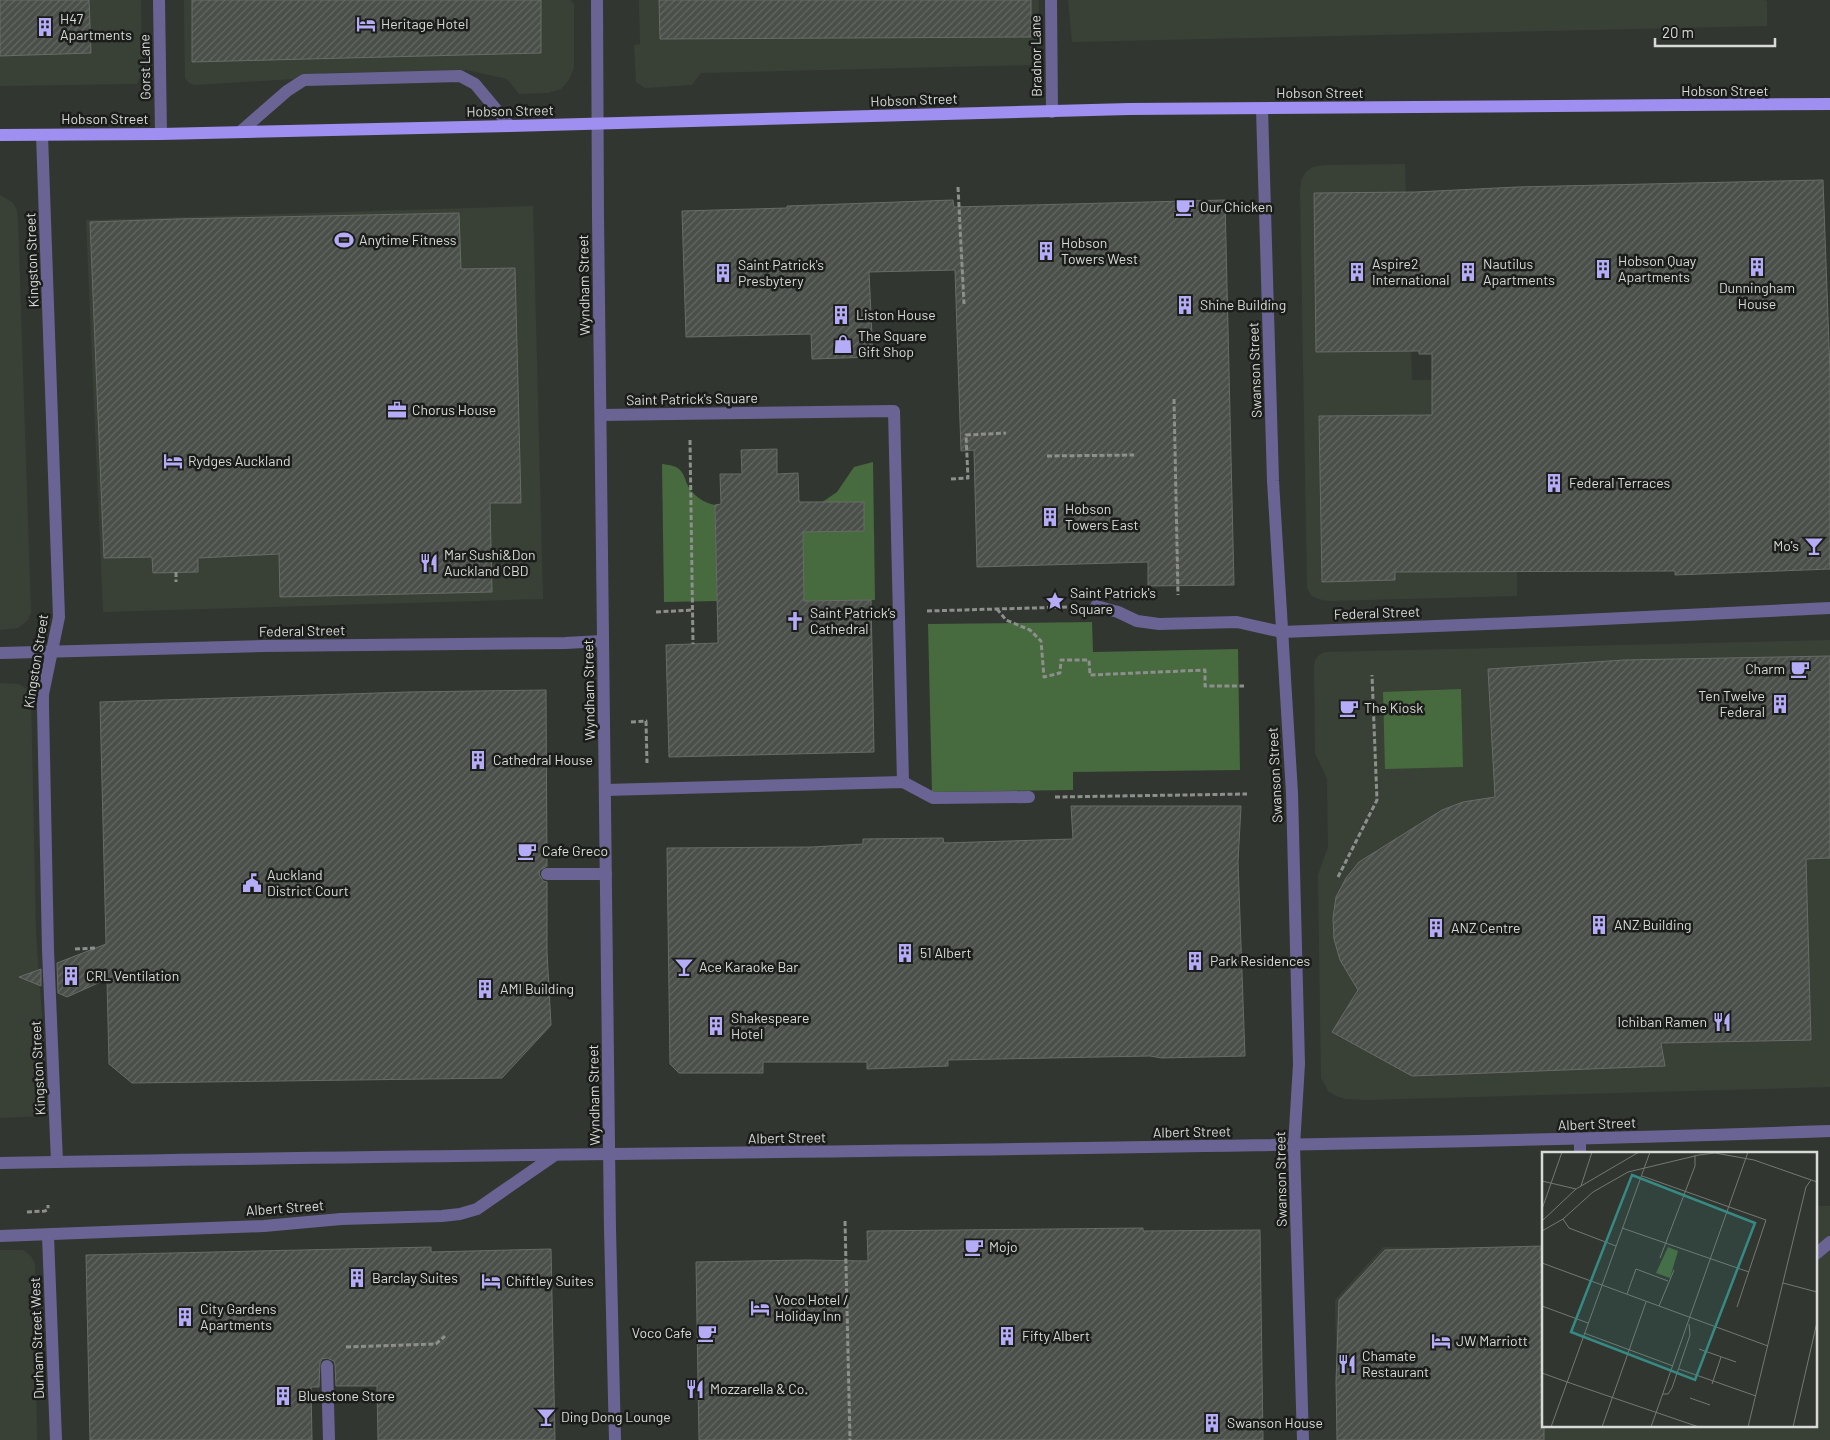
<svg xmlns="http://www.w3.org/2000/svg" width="1830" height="1440" font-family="Barlow,sans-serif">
  <defs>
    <pattern id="building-hatch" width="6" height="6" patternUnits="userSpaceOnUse" patternTransform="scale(1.25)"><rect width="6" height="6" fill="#4b4f4a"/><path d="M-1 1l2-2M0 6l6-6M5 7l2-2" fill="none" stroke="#646863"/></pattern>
  </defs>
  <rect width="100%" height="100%" fill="#323631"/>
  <g fill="#394137">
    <polygon points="0,0 141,0 142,71 137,84 0,86"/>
    <polygon points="184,0 570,0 574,4 574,68 569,80 561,89 548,93 519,94 507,79 467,70 325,73 294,79 195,85 189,83 185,78"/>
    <polygon points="639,0 1039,0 1038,59 1033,65 701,73 692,85 645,88 636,82 634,45 640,44"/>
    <polygon points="1068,0 1765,0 1767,2 1767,26 1072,42"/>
    <polygon points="1405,164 1412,380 1516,379 1517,596 1328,601 1318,599 1311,595 1307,587 1300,191 1301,180 1306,172 1313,167 1324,165"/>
    <polygon points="0,195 13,203 17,211 18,219 31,613 28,620 18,628 0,630"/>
    <polygon points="533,206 543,599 103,612 86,220"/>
    <polygon points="1830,640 1830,1087 1367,1100 1345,1099 1336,1096 1328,1091 1321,1078 1318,875 1328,847 1327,779 1315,753 1314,666 1315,660 1319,655 1325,652"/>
    <polygon points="0,683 19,684 28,690 31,695 36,933 49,1116 0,1118"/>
    <polygon points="1816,1206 1830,1206 1830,1440 1338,1440 1335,1300 1383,1247 1544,1249 1544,1426 1816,1426"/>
    <polygon points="0,1250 23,1250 31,1256 35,1264 37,1440 0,1440"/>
  </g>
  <g fill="#476a3e">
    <polygon points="873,462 875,600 804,601 803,532 818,505 837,492 854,467"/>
    <path d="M 662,464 C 668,465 675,465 680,470 C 684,474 685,479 687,484 C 692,495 704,503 715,505 L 717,601 L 664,602 Z"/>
    <polygon points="1092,622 1093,652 1238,649 1240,770 1073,772 1073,790 932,792 928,624"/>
    <polygon points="1461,689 1463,767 1385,769 1383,692"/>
  </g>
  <g fill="url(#building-hatch)" stroke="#676c66">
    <polygon points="0,0 89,0 91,53 0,56"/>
    <polygon points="192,0 541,0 541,53 192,62"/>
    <polygon points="659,0 1031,0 1031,37 660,39"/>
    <polygon points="1823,180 1830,373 1830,569 1675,575 1675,571 1395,572 1395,580 1322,582 1319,416 1432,415 1432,354 1419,354 1419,351 1316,352 1314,193 1416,192 1517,187"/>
    <polygon points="953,200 954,207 1225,200 1234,585 1148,586 1148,562 977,567 974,450 961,451 955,270 869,272 873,357 812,359 811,334 686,337 682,211 787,208 787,206"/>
    <polygon points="459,213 461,269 515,268 521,503 490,503 492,592 280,597 279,554 198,558 198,572 153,573 152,557 104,558 90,222 178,219"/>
    <polygon points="777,449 777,474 798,473 799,502 864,502 864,531 803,532 804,601 871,600 874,752 669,757 666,645 718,643 715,505 721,504 720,474 742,474 741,450"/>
    <polygon points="1830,656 1830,858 1806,859 1811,1040 1661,1043 1665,1066 1412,1076 1332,1032 1358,990 1340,960 1334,939 1333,918 1336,897 1346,878 1359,862 1442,810 1463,802 1495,797 1488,669 1624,660"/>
    <polygon points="546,690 547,866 540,870 539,874 543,881 547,882 547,952 551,1025 502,1078 132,1083 109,1064 107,979 67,997 58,993 57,963 106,944 100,702 409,692"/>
    <polygon points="1071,806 1241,806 1238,862 1245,1056 1162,1058 1150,1056 948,1060 948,1066 867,1069 867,1062 763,1062 763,1073 679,1073 670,1064 667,848 812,847 863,844 863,839 943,838 944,843 1073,839"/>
    <polygon points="41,969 41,986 19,977"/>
    <polygon points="1143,1228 1143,1231 1260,1230 1263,1440 699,1440 696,1262 807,1260 868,1261 867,1231"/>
    <polygon points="1544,1246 1544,1440 1337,1440 1336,1381 1339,1300 1385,1250"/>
    <polygon points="431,1247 431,1252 551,1249 555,1440 378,1440 377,1386 336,1386 335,1365 334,1361 327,1358 322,1359 320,1363 319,1387 311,1387 312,1440 90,1440 86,1255"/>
  </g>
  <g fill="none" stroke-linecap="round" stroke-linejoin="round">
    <g stroke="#8c8f8b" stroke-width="3" stroke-dasharray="5 2.5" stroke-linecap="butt">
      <polyline points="958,187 964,304"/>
      <polyline points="1174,399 1178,595"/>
      <polyline points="690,440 693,644"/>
      <polyline points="1047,456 1134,455"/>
      <polyline points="951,479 968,478 966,435 1006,433"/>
      <polyline points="176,572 176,582"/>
      <polyline points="997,609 1006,620 1030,630 1041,641 1044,677 1060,673 1061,660 1089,660 1090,675 1205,670 1205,686 1244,686"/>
      <polyline points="927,611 1068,607"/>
      <polyline points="656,612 693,610"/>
      <polyline points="631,722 646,721 647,763"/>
      <polyline points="1055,797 1247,794"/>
      <polyline points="1338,877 1377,800 1372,675"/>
      <polyline points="75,949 96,948"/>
      <polyline points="845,1221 850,1440"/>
      <polyline points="346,1347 436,1344 445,1336"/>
    </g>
    <g stroke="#6a6494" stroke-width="12">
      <polyline points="240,132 287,91 304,80 460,76 475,84 510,126"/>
      <polyline points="547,874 606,874"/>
      <polyline points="1580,1154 1580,1140"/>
      <polyline points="1816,1254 1830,1242"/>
    </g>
    <g stroke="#6a6494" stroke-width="12">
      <polyline points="159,0 161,134"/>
      <polyline points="597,0 598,217 610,1229 615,1440"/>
      <polyline points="1051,0 1052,112"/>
      <polyline points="1262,109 1273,481 1292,793 1299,1064 1294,1146 1303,1440"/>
      <polyline points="42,135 59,617 43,694 43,707 48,950 57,1162"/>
      <polyline points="601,415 894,411 903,782"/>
      <polyline points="1096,606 1118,612 1137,621 1159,624 1237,622 1282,632 1561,621 1830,608"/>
      <polyline points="0,653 264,646 565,643 603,641"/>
      <polyline points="605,790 903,782 933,798 1029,797"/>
      <polyline points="0,1236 264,1226 341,1219 442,1216 460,1214 477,1209 555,1155"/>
      <polyline points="48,1236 56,1440"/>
      <polyline points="327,1366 329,1440"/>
    </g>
    <path stroke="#6a6494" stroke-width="12" d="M 0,1163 C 610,1151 1220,1152 1830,1131"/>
    <polyline stroke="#9e8ff1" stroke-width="12" points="0,135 161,134 510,126 1129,109 1830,104"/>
    <polyline stroke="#8c8f8b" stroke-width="3" stroke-dasharray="5 2.5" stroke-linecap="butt" points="27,1212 45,1211 48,1209 48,1205"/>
  </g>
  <defs>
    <g id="hotel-bare" transform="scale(1.5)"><path d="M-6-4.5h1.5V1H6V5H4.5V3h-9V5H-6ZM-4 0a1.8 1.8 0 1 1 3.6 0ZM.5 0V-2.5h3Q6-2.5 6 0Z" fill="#b5acf8" stroke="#1b1d1b" stroke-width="2.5" paint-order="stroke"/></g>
    <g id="building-bare" transform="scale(1.5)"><path d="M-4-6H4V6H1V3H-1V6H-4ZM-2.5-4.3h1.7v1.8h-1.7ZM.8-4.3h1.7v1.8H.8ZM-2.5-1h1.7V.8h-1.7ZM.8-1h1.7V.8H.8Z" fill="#b5acf8" stroke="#1b1d1b" stroke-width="2.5" paint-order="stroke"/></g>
    <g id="cafe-bare" transform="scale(1.5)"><path d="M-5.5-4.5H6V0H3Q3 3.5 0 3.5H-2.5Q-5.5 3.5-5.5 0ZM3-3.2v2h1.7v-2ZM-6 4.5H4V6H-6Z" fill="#b5acf8" stroke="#1b1d1b" stroke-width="2.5" paint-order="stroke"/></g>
    <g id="stadium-bare" transform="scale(1.5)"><path d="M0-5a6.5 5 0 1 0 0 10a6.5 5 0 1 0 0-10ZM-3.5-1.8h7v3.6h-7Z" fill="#b5acf8" stroke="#1b1d1b" stroke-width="2.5" paint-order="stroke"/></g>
    <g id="shop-bare" transform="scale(1.5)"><path d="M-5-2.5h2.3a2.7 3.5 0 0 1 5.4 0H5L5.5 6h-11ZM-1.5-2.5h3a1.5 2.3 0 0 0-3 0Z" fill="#b5acf8" stroke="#1b1d1b" stroke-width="2.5" paint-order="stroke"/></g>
    <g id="office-bare" transform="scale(1.5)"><path d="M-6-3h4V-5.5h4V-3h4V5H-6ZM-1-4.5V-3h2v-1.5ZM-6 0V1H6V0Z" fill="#b5acf8" stroke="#1b1d1b" stroke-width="2.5" paint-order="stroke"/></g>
    <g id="bar-bare" transform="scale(1.5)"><path d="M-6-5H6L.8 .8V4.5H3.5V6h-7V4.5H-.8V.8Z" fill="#b5acf8" stroke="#1b1d1b" stroke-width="2.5" paint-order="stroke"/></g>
    <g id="restaurant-bare" transform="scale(1.5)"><path d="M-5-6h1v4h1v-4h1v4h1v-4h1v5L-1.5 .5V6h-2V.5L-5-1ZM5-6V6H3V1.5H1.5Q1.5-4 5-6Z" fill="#b5acf8" stroke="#1b1d1b" stroke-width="2.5" paint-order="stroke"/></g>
    <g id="sight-bare" transform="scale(1.5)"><path d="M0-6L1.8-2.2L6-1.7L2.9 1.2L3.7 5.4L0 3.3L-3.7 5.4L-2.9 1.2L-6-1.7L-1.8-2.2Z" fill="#b5acf8" stroke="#1b1d1b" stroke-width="2.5" paint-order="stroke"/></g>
    <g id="church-bare" transform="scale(1.5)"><path d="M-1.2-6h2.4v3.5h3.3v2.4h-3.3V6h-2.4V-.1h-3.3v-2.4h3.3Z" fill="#b5acf8" stroke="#1b1d1b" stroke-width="2.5" paint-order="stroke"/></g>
    <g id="civic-bare" transform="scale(1.5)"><path d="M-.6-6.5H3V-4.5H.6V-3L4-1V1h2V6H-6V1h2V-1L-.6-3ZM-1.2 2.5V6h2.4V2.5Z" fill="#b5acf8" stroke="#1b1d1b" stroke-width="2.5" paint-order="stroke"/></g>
  </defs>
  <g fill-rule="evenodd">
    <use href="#hotel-bare" x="366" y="24"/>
    <use href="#building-bare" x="45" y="27"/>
    <use href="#cafe-bare" x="1185" y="207"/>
    <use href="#stadium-bare" x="344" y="240"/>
    <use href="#building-bare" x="1046" y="251"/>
    <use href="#building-bare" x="1757" y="267"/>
    <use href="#building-bare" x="1603" y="269"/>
    <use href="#building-bare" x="1357" y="272"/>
    <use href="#building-bare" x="1468" y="272"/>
    <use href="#building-bare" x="723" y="273"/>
    <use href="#building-bare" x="1185" y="305"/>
    <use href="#building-bare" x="841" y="315"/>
    <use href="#shop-bare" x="843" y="344"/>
    <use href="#office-bare" x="397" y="410"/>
    <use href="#hotel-bare" x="173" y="461"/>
    <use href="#building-bare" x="1554" y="483"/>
    <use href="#building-bare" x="1050" y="517"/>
    <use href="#bar-bare" x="1814" y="546"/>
    <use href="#restaurant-bare" x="429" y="563"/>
    <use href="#sight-bare" x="1055" y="601"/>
    <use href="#church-bare" x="795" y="621"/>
    <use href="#cafe-bare" x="1800" y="669"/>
    <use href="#building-bare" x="1780" y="704"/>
    <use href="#cafe-bare" x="1349" y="708"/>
    <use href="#building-bare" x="478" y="760"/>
    <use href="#cafe-bare" x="527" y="851"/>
    <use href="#civic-bare" x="252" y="883"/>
    <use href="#building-bare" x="1599" y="925"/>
    <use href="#building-bare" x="1436" y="928"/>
    <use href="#building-bare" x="905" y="953"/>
    <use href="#building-bare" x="1195" y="961"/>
    <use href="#bar-bare" x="684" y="967"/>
    <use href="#building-bare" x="71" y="976"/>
    <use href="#building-bare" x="485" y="989"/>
    <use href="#restaurant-bare" x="1722" y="1022"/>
    <use href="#building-bare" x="716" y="1026"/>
    <use href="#cafe-bare" x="974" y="1247"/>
    <use href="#building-bare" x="357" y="1278"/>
    <use href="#hotel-bare" x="491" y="1281"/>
    <use href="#hotel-bare" x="760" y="1308"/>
    <use href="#building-bare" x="185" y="1317"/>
    <use href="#cafe-bare" x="707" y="1333"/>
    <use href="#building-bare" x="1007" y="1336"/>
    <use href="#hotel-bare" x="1441" y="1341"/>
    <use href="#restaurant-bare" x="1347" y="1364"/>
    <use href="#restaurant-bare" x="695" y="1389"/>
    <use href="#building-bare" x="283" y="1396"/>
    <use href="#bar-bare" x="546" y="1417"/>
    <use href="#building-bare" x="1212" y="1423"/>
  </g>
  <g text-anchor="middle" stroke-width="5" stroke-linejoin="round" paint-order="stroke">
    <g font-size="14" fill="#d7dad7" stroke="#1b1d1b" text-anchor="start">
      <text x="60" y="24">H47<tspan x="60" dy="16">Apartments</tspan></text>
      <text x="381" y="29">Heritage Hotel</text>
      <text x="1200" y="212">Our Chicken</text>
      <text x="359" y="245">Anytime Fitness</text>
      <text x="1061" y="248">Hobson<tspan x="1061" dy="16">Towers West</tspan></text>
      <text x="1618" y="266">Hobson Quay<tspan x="1618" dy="16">Apartments</tspan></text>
      <text x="1372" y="269">Aspire2<tspan x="1372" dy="16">International</tspan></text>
      <text x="1483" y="269">Nautilus<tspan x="1483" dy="16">Apartments</tspan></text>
      <text x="738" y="270">Saint Patrick's<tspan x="738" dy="16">Presbytery</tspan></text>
      <text x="1757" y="293" text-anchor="middle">Dunningham<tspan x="1757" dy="16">House</tspan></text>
      <text x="1200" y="310">Shine Building</text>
      <text x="856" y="320">Liston House</text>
      <text x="858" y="341">The Square<tspan x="858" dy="16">Gift Shop</tspan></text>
      <text x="412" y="415">Chorus House</text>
      <text x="188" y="466">Rydges Auckland</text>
      <text x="1569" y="488">Federal Terraces</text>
      <text x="1065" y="514">Hobson<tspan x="1065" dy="16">Towers East</tspan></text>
      <text x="1799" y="551" text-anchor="end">Mo's</text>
      <text x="444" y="560">Mar Sushi&amp;Don<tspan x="444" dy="16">Auckland CBD</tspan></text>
      <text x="1070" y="598">Saint Patrick's<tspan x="1070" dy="16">Square</tspan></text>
      <text x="810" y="618">Saint Patrick’s<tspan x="810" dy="16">Cathedral</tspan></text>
      <text x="1785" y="674" text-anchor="end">Charm</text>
      <text x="1765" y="701" text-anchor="end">Ten Twelve<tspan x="1765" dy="16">Federal</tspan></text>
      <text x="1364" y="713">The Kiosk</text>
      <text x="493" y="765">Cathedral House</text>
      <text x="542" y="856">Cafe Greco</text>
      <text x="267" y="880">Auckland<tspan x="267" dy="16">District Court</tspan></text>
      <text x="1614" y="930">ANZ Building</text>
      <text x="1451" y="933">ANZ Centre</text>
      <text x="920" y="958">51 Albert</text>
      <text x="1210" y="966">Park Residences</text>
      <text x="699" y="972">Ace Karaoke Bar</text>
      <text x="86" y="981">CRL Ventilation</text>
      <text x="500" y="994">AMI Building</text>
      <text x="731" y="1023">Shakespeare<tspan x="731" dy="16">Hotel</tspan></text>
      <text x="1707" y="1027" text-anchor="end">Ichiban Ramen</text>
      <text x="989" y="1252">Mojo</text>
      <text x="372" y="1283">Barclay Suites</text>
      <text x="506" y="1286">Chiftley Suites</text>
      <text x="775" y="1305">Voco Hotel /<tspan x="775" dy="16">Holiday Inn</tspan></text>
      <text x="200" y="1314">City Gardens<tspan x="200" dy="16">Apartments</tspan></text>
      <text x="692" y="1338" text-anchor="end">Voco Cafe</text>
      <text x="1022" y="1341">Fifty Albert</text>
      <text x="1456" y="1346">JW Marriott</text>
      <text x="1362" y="1361">Chamate<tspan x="1362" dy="16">Restaurant</tspan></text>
      <text x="710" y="1394">Mozzarella &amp; Co.</text>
      <text x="298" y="1401">Bluestone Store</text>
      <text x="561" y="1422">Ding Dong Lounge</text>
      <text x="1227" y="1428">Swanson House</text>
    </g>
    <g font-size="14" fill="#d7dad7" stroke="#1b1d1b">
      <text transform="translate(1036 56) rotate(-91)" y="5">Bradnor Lane</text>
      <text transform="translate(145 67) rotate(-91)" y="5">Gorst Lane</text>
      <text x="1725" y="96">Hobson Street</text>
      <text x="1320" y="98">Hobson Street</text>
      <text transform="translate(914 100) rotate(-2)" y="5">Hobson Street</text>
      <text transform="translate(510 111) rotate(-1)" y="5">Hobson Street</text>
      <text x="105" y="124">Hobson Street</text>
      <text transform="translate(32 260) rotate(-92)" y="5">Kingston Street</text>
      <text transform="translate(584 285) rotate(-91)" y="5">Wyndham Street</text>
      <text transform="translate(1255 370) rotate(-92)" y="5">Swanson Street</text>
      <text transform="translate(692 399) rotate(-1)" y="5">Saint Patrick's Square</text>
      <text transform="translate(1377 613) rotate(-2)" y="5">Federal Street</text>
      <text transform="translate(302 631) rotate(-1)" y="5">Federal Street</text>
      <text transform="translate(36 661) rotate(-81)" y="5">Kingston Street</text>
      <text transform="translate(589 690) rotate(-91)" y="5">Wyndham Street</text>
      <text transform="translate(1275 775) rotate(-93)" y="5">Swanson Street</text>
      <text transform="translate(38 1068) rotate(-93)" y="5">Kingston Street</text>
      <text transform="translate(594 1095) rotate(-91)" y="5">Wyndham Street</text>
      <text transform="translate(1597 1124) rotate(-2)" y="5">Albert Street</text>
      <text transform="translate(1192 1132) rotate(-1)" y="5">Albert Street</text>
      <text transform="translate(787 1138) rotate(-1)" y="5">Albert Street</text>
      <text transform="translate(1281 1179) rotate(-91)" y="5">Swanson Street</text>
      <text transform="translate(285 1208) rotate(-4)" y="5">Albert Street</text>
      <text transform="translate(37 1338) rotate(-92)" y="5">Durham Street West</text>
    </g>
  </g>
  <g transform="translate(1542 1152)">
    <rect width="275" height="275" fill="#323631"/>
    <path d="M 126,95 L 136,99 L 128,126 L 114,121 Z" fill="#476a3e"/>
    <path fill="none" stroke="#747873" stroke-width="1" d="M 100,24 L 224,68 L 195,155M 0,29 L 34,37M 39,34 L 50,0M 0,57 L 20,0M 21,67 L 27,76 L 74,94M 0,69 L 34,37 L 97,0M 80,76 L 207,120M 0,79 L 21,67 L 51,40 L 86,20 L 157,3 L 173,1 L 212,8 L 275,30M 118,106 L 153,14 L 153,3M 0,111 L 226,194M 241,131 L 275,140M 85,142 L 94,117 L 126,129M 0,154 L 46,171M 117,154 L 132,118M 42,181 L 131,214M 157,197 L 194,210M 137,217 L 214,244M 0,221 L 25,230M 25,230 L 157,275M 170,232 L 179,205M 121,242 L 126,242 L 130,236 L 148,183 L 147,172M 148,246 L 168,253M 9,275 L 108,0M 60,275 L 104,150M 109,275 L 206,0M 206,275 L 264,35 L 269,28M 251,275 L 275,170"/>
    <path fill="#378a83" fill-opacity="0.15" stroke="#378a83" stroke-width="2.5" d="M 90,23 L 213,71 L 153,228 L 29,180 Z"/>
    <rect width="275" height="275" fill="none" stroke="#d7dad7" stroke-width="2.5"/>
  </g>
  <path d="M1655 38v8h120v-8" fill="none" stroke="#d7dad7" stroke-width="2.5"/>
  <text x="1662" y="38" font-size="15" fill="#d7dad7" stroke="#1b1d1b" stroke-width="4" paint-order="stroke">20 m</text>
</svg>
